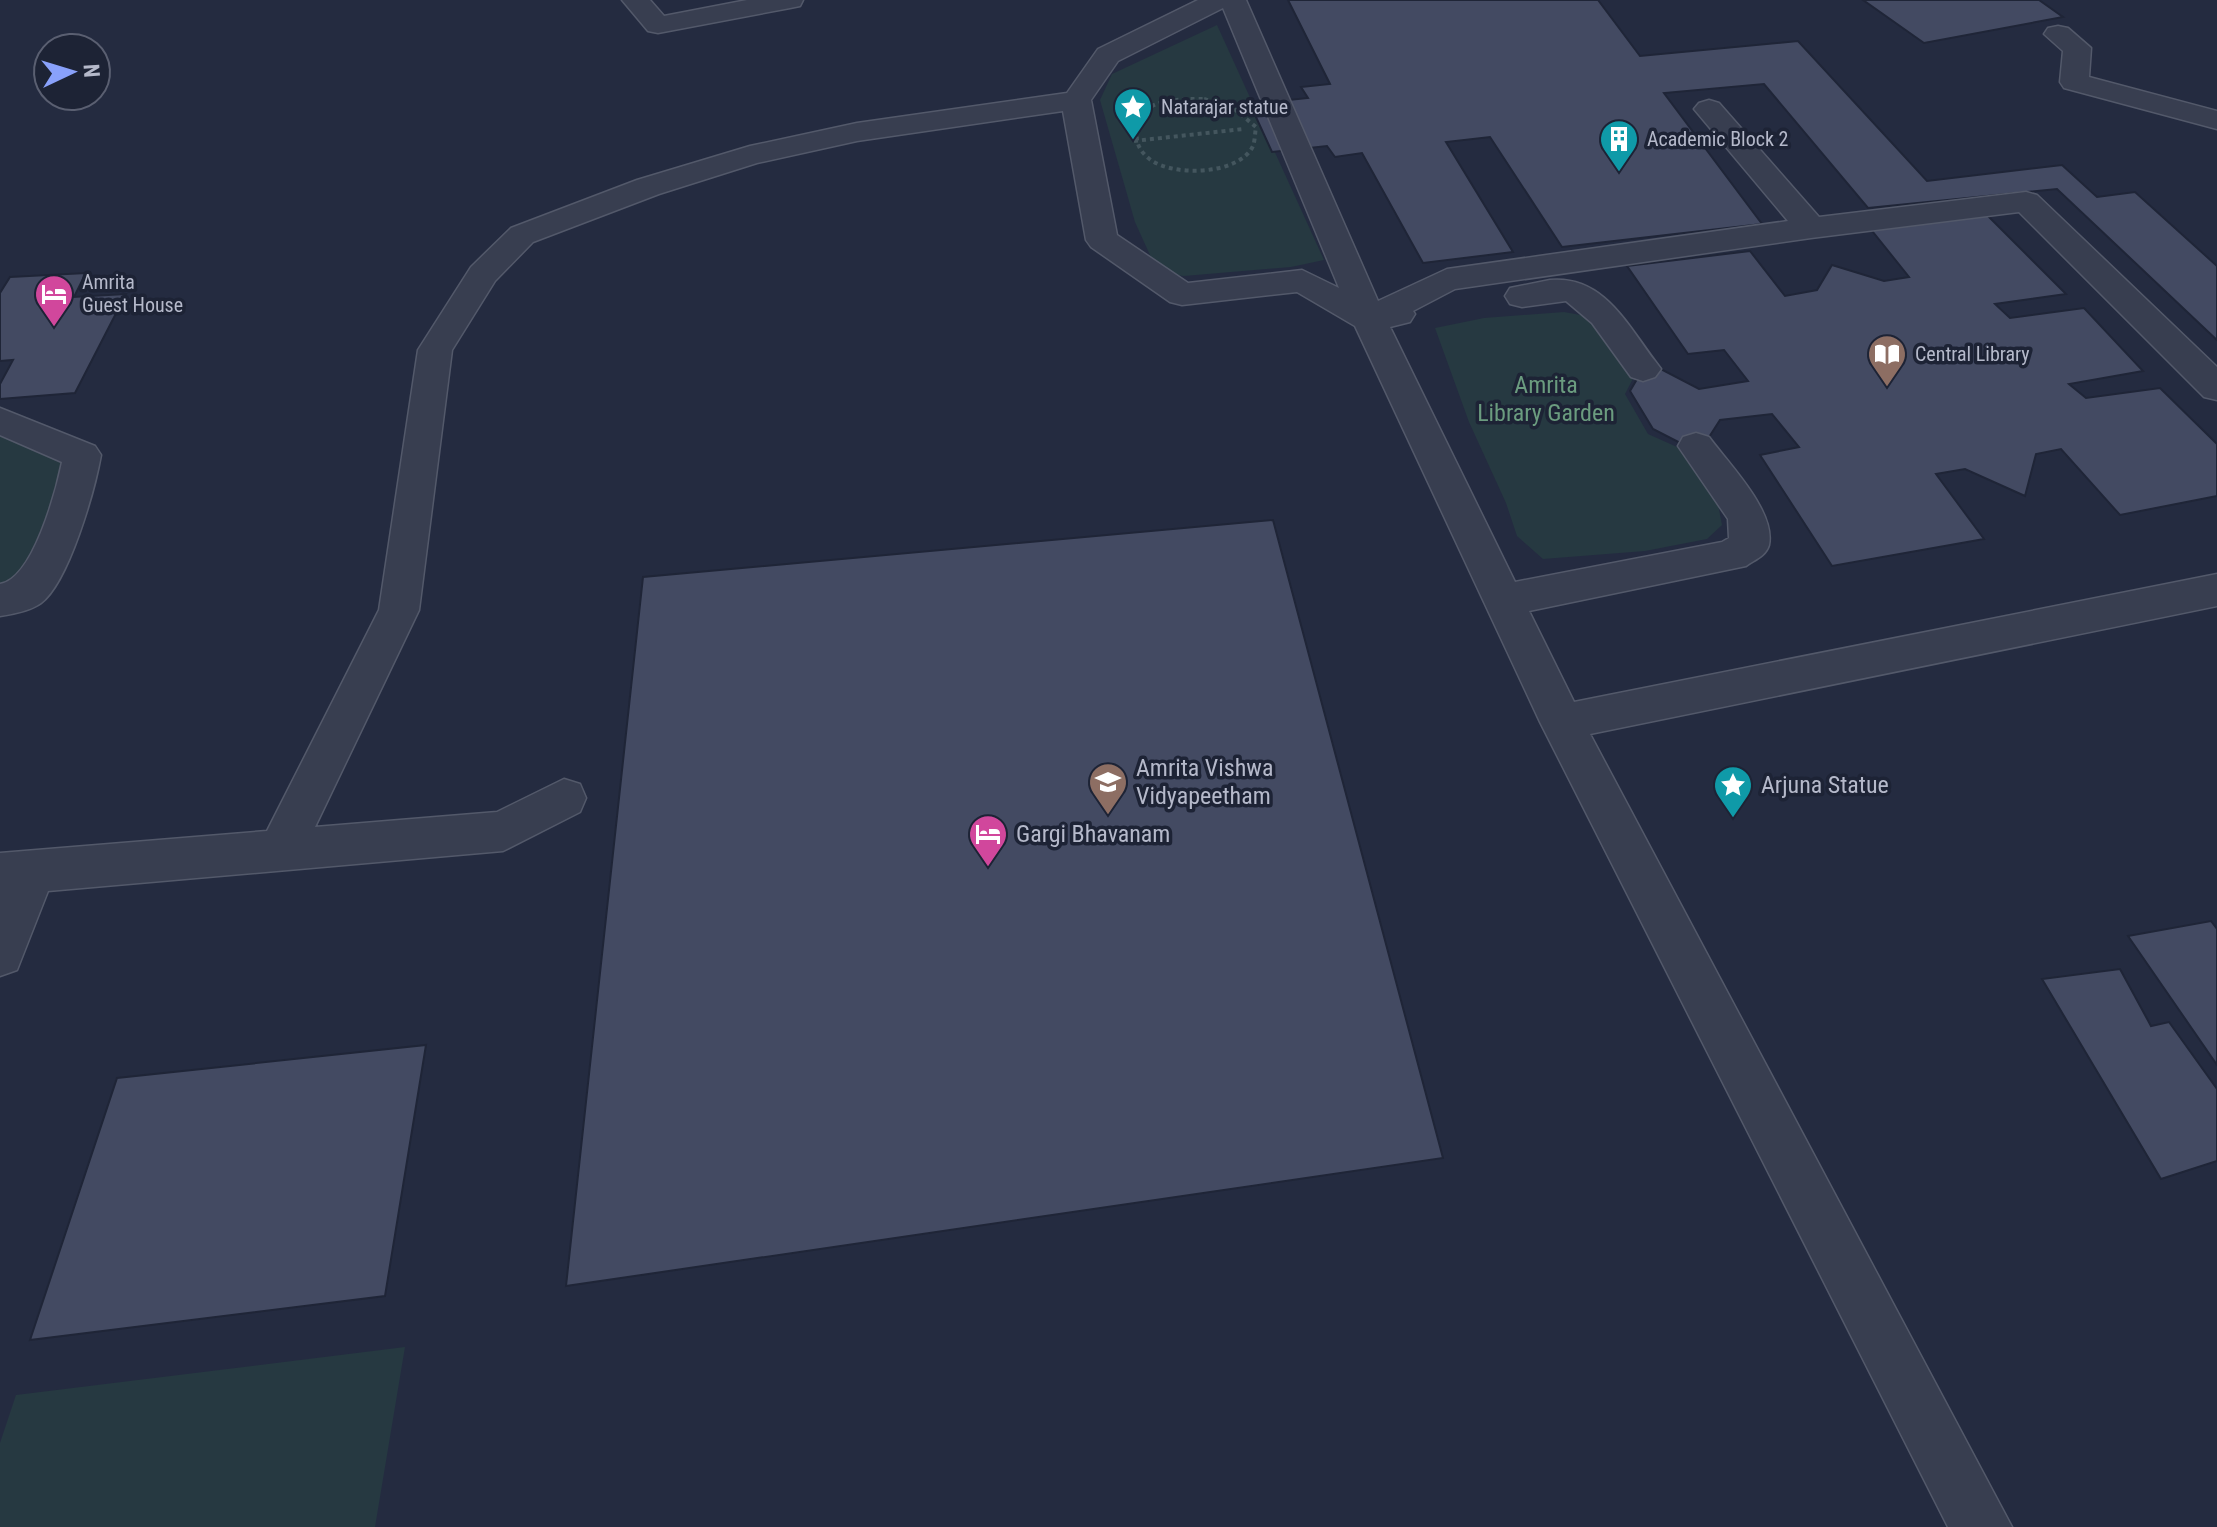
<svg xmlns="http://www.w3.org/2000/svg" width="2217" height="1527" font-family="'Roboto Condensed',sans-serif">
  <rect width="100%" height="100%" fill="#242b40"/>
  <g fill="#263941">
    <polygon points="1217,25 1324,260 1291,267 1184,276 1171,274 1154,264 1135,222 1100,100 1112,74"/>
    <polygon points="1564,312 1586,316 1637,371 1625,394 1648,434 1686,451 1718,504 1722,525 1707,539 1645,551 1543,559 1517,536 1506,503 1469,422 1435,328 1484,318"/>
    <path d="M 0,434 L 61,461 C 63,482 32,555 19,573 C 14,579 6,585 0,590 Z"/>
    <polygon points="405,1347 375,1527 0,1527 0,1443 16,1395"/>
  </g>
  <g fill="#434a62" stroke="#1f2537" stroke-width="2">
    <polygon points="1288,0 1598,0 1640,56 1798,41 1927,181 2062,165 2097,197 2135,192 2217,266 2217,340 2057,189 1868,208 1764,84 1664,93 1762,224 1562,247 1490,137 1446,142 1513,252 1423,263 1362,153 1335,157 1327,146 1272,152 1250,104 1308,98 1301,87 1330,84"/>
    <polygon points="1863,0 2039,0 2063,17 1924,43"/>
    <polygon points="1983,211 2066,294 1995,304 2010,318 2084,308 2143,371 2069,384 2086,398 2160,388 2217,444 2217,496 2120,515 2061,449 2036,454 2025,496 1965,469 1936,474 1984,539 1832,566 1760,455 1799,447 1772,414 1720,420 1704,445 1688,447 1653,429 1630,391 1643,369 1657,367 1699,389 1748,381 1724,350 1688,354 1627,266 1750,251 1785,296 1817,290 1832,265 1884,281 1909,277 1869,227"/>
    <polygon points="86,273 74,297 126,294 75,393 0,399 0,384 13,360 0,361 0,293 10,277"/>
    <polygon points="1273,520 1443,1158 566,1286 643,577"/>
    <polygon points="2211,921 2217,929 2217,1065 2128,936"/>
    <polygon points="2120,969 2151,1026 2169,1022 2217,1089 2217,1161 2161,1179 2042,979"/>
    <polygon points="426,1045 385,1296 30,1340 117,1078"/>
  </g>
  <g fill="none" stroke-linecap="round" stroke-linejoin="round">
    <g stroke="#53596a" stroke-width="3">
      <g id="minor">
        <polygon points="622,0 650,0 664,16 747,0 803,0 800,6 790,8 658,33 648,31"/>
        <path d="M 1198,0 L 1246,0 L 1378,301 L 1447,269 L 1788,221 L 1694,109 L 1699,103 L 1709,100 L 1719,103 L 1819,217 L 2026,192 L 2037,195 L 2217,367 L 2217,400 L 2204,397 L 2019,212 L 1811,238 L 1455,289 L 1413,311 L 1415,314 L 1410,322 L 1390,327 L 1515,582 L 1722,542 L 1729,538 L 1728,519 L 1678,446 L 1683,437 L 1696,433 L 1709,437 C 1728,463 1776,511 1769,545 C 1766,556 1754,560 1746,566 L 1529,611 L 1574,702 L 2217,574 L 2217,606 L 1590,734 L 2012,1527 L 1948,1527 L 1540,722 L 1355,326 L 1297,292 L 1182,305 L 1170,302 L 1091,247 L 1086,240 L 1063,111 L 857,141 L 757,163 L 659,194 L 533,242 L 495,281 L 452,350 L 419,610 L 315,827 L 497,812 L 564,779 L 580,784 L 586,798 L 580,812 L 503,851 L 48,891 L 17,970 L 0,976 L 0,853 L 267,831 L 379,610 L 418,350 L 471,267 L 511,228 L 637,180 L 750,146 L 857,123 L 1067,93 L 1098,49 ZM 1223,8 L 1339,288 L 1302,270 L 1188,283 L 1117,235 L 1091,100 L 1118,61 Z"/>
        <polygon points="2058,26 2068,28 2091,48 2089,77 2217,111 2217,129 2064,88 2060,82 2063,51 2044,34 2048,28"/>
        <path d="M 1550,280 C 1603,275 1627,324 1655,361 L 1661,369 L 1655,377 L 1643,381 L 1631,377 L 1592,323 L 1566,301 L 1522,307 L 1510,304 L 1505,296 L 1510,288 Z"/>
        <path d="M 0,408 L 95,446 L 101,455 C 95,489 69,582 41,603 C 30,611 13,614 0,616 L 0,584 C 33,579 56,491 62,462 L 0,435 Z"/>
      </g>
    </g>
    <g stroke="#44565e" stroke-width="4" stroke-dasharray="4 4" stroke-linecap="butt">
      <path d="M 1204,99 L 1232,107 L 1256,127 C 1255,132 1255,141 1253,146 C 1239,176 1167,178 1146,156 C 1137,147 1136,140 1137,128 C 1138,98 1182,99 1204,99 Z"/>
      <polyline points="1134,141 1243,129"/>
    </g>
    <use href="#minor" fill="#383e50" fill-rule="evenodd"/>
  </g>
  <defs>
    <g id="sight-pin" transform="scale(2)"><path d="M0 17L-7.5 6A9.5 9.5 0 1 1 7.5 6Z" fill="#0f9aa8" stroke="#1d2335"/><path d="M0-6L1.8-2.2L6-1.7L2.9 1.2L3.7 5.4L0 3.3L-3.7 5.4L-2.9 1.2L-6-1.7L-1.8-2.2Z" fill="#fff"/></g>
    <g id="building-pin" transform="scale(2)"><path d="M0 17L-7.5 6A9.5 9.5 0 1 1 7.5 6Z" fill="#0f9aa8" stroke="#1d2335"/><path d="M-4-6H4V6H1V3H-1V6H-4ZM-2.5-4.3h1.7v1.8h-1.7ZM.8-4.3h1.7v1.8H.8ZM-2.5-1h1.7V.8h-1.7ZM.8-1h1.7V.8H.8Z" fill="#fff"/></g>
    <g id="hotel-pin" transform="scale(2)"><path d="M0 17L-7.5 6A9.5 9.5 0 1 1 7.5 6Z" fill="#d1479c" stroke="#1d2335"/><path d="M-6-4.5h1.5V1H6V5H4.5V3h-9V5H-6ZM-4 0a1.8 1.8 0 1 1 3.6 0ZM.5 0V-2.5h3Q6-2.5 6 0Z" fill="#fff"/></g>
    <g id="library-pin" transform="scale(2)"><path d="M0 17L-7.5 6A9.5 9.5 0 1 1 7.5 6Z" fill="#8d6e63" stroke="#1d2335"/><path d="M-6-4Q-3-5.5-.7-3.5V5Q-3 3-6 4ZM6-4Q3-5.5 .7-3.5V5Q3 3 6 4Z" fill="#fff"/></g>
    <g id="university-pin" transform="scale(2)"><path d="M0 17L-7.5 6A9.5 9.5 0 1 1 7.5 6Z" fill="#8d6e63" stroke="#1d2335"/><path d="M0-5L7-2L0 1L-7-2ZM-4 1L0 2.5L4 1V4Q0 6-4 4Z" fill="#fff"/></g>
  </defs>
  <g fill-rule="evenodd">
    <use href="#sight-pin" x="1133" y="107"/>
    <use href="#building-pin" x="1619" y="139"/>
    <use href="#hotel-pin" x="54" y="294"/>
    <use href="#library-pin" x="1887" y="354"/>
    <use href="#university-pin" x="1108" y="782"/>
    <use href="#sight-pin" x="1733" y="785"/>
    <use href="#hotel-pin" x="988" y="834"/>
  </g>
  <g text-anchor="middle" stroke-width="7" stroke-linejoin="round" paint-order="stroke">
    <g font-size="20" fill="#b5b9ca" stroke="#1d2335" text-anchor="start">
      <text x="1161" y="114">Natarajar statue</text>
      <text x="1647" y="146">Academic Block 2</text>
      <text x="82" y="289">Amrita<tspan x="82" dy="23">Guest House</tspan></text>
      <text x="1915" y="361">Central Library</text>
    </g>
    <g font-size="24" fill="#6b9c7f" stroke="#1d2335">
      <text x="1546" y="393">Amrita<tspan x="1546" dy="28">Library Garden</tspan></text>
    </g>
    <g font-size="24" fill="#b5b9ca" stroke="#1d2335" text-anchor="start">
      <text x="1136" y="776">Amrita Vishwa<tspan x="1136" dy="28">Vidyapeetham</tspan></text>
      <text x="1761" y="793">Arjuna Statue</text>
      <text x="1016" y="842">Gargi Bhavanam</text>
    </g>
  </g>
  <g transform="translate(72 72) rotate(86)"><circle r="38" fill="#1d2335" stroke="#5a5f71" stroke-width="2"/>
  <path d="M0-6L14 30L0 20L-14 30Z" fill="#89a1fb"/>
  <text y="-12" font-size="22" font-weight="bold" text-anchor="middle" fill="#b5b9ca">N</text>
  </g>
</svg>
